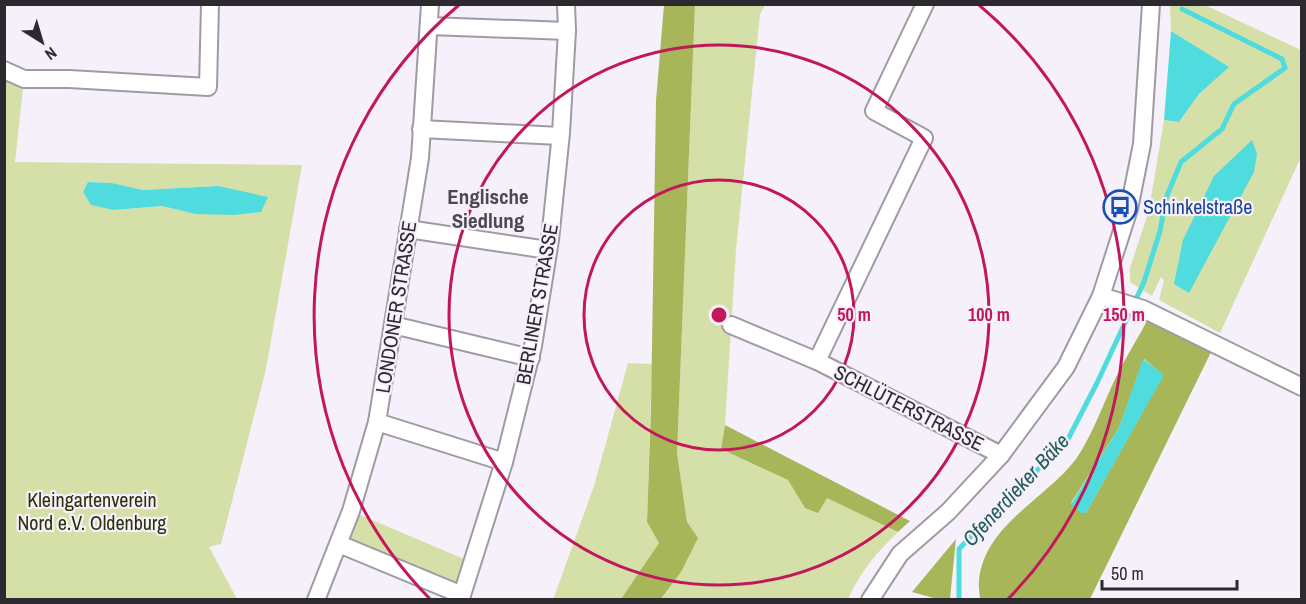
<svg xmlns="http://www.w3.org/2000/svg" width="1306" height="604" font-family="'Archivo Narrow',sans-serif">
  <rect width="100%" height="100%" fill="#f6f0fb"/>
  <g fill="#d5dfa8" fill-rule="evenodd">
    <path d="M 695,5 L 765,5 L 760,14 L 736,250 L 725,425 L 721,449 L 788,480 L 805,508 L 826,497 L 898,532 C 876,553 861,571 848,599 L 661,600 L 681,572 L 687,522 L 677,453 Z"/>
    <polygon points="1170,5 1205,5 1301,50 1301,157 1220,333 1159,300 1164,280 1161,277 1152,296 1130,282 1130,268 1149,210 1164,120 1179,122 1199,94 1228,67 1171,31"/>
    <path d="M 4,70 L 24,79 L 15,162 L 302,165 L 266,369 L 221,544 L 209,547 L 237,599 L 5,599 ZM 89,182 L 112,183 L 143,190 L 218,186 L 195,214 L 162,206 L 114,210 L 83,192 Z"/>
    <polygon points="628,363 652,364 647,522 659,543 621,599 553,600 594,486"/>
    <polygon points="351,511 471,562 462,595 339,544"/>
  </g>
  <g fill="#a8b65a" fill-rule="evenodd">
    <polygon points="664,5 695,5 677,453 687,522 698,538 681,572 661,599 621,599 659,543 647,522 651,408 656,101"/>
    <path d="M 1151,313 L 1215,344 L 1090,599 L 980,599 C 980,594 978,587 979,581 C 984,525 1046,499 1076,459 C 1093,434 1103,404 1116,377 C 1127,355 1140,335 1151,313 ZM 1144,359 L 1163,375 L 1086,513 L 1071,503 L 1119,428 Z"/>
    <polygon points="725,425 910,521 898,532 827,498 818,513 805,508 788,480 721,449"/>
    <polygon points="956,539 950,599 937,599 912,592"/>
  </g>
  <g fill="#50dcde">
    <polygon points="1171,31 1229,67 1199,94 1179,122 1164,120"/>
    <polygon points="1252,140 1257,154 1254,172 1189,293 1174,284 1183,240 1214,176"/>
    <polygon points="88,182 112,183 143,190 218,186 268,197 261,212 235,215 195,214 162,206 114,210 91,205 83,192"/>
    <polygon points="1143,359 1164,375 1086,513 1081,513 1071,504 1119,428"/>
  </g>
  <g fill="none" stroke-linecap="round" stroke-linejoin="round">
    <polyline stroke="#50dcde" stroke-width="5" points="959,600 959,549 1000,505 1066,443 1097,383 1144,282 1160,231 1166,198 1181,162 1222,129 1234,104 1285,68 1282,59 1182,9"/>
    <g stroke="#9f9aa3" stroke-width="20">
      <g id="street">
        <polyline points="925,4 874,111 924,138 817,361 1001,455"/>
        <polyline points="429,26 567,31"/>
        <polyline points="4,70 24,79 69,79 208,87 210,4"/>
        <polyline points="421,129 560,136"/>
        <polyline points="408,229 548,250"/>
        <polyline points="1101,296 1143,309 1302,387"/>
        <polyline points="393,325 531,358"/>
        <polyline points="731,325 817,361"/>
        <polyline points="377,422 504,462"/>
        <polyline points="339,544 462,595 504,462 533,346 550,240 561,133 567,31 566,4"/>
        <polyline points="316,600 351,511 377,422 420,158 430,4"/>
        <polyline points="870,600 900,554 948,512 1001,455 1066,367 1101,296 1129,209 1142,144 1151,4"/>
      </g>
    </g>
    <use href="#street" stroke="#fff" stroke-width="16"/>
  </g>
  <g fill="none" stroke="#c2185b" stroke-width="3">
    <circle cx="719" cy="315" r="135"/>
    <circle cx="719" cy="315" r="270"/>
    <path d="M430 599A405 405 0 0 1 459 5M979 5A405 405 0 0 1 1008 599"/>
  </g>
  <defs>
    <g id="bus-ring" transform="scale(1.725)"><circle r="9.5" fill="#f6f0fb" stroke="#1a4fb4" stroke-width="1.5"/><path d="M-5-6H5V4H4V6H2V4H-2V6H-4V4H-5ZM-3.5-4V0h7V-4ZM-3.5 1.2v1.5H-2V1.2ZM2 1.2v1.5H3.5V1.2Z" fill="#1a4fb4"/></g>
  </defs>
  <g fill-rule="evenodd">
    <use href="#bus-ring" x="1120" y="207"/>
  </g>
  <g text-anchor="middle" stroke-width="4.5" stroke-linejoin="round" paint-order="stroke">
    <g font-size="20" fill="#164399" stroke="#f6f0fb" text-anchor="start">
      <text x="1143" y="214">Schinkelstraße</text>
    </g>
    <g font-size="20" fill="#2c2a2e" stroke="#f6f0fb">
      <text transform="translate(537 304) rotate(-80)" y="7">BERLINER STRASSE</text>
      <text transform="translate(396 307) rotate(-81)" y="7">LONDONER STRASSE</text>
      <text transform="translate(909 408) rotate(27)" y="7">SCHLÜTERSTRASSE</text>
    </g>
    <g font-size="20" fill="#2b3008" stroke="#f6f0fb">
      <text x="92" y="507">Kleingartenverein<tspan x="92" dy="23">Nord e.V. Oldenburg</tspan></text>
    </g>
    <g font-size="21" font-weight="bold" fill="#4d4951" stroke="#f6f0fb">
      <text x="488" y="204">Englische<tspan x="488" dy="24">Siedlung</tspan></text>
    </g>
    <g font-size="21" font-style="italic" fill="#225c5d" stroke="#f6f0fb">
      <text transform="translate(1016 490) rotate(-47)" y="7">Ofenerdieker Bäke</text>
    </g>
  </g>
  <circle cx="719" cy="315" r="9" fill="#c2185b" stroke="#f6f0fb" stroke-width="3"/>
  <g font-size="18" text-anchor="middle" font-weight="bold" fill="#c2185b" stroke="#f6f0fb" stroke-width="4.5" stroke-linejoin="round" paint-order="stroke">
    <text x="854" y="321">50 m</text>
    <text x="989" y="321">100 m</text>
    <text x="1124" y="321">150 m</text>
  </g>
  <rect width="1306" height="604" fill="none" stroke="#2c2a2e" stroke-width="12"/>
  <g transform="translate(42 42) rotate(143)" stroke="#f6f0fb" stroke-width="4.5" paint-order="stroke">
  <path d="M0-4.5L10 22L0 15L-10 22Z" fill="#2c2a2e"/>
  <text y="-9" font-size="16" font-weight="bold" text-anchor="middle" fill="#2c2a2e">N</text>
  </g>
  <path d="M1102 580v9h135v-9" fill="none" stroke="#2c2a2e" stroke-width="3"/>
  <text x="1111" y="580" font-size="18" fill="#2c2a2e" stroke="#f6f0fb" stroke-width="4.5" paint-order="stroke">50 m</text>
</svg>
